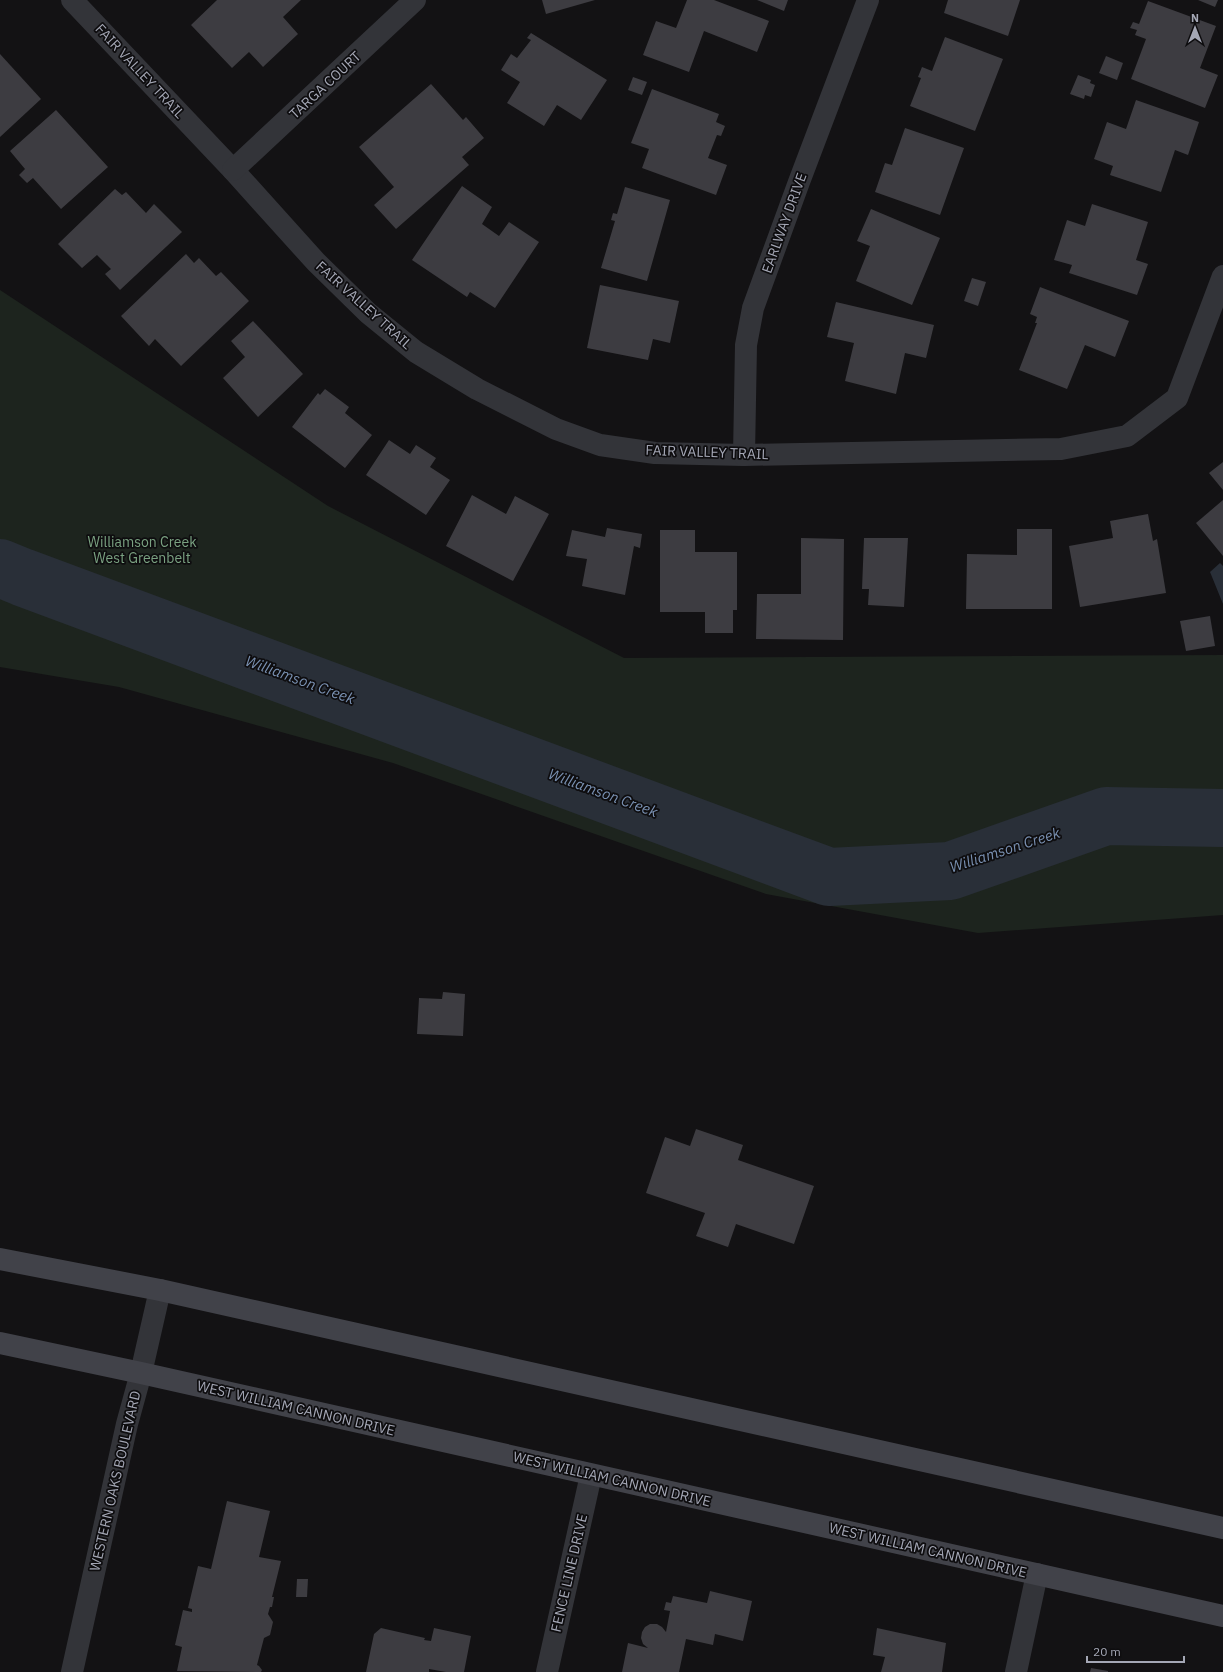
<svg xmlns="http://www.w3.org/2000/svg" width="1223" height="1672" font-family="'IBM Plex Sans',sans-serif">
  <rect width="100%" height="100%" fill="#131214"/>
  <polygon fill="#1d241e" points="0,290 328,506 624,658 1223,655 1223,915 978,933 766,894 393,763 119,687 0,667"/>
  <polygon fill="#292f38" points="1220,563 1223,566 1223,604 1210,572"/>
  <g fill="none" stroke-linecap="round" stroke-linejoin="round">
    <polyline stroke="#292f38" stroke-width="58" points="0,568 22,577 829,877 950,871 1106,816 1223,818"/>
  </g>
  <g fill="#3d3c41">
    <polygon points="217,0 301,0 283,17 298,34 263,67 249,52 232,68 191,25"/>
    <polygon points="542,0 595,0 546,14"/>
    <polygon points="687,0 714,0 769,21 757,52 704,31 689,72 643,55 656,21 676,28"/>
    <polygon points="757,0 788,0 784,11"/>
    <polygon points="948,0 1020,0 1008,36 944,13"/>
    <polygon points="1198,0 1218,0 1215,7"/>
    <polygon points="1148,1 1216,26 1200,68 1218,75 1205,108 1131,79 1146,39 1135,35 1137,30 1130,28 1133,22 1139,24"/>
    <polygon points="531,33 607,80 581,120 557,105 544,126 507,103 520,82 501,70 511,54 517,58 531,40 527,38"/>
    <polygon points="945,37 1003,59 975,131 910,106 921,78 918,77 922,67 932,71"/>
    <polygon points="0,54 41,99 0,137"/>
    <polygon points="1106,56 1123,63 1117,80 1099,73"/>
    <polygon points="1078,75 1091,80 1090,83 1095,85 1091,97 1085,95 1084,99 1070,94"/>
    <polygon points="633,77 647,82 642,95 628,90"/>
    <polygon points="431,84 463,120 466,117 484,138 462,157 469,165 396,229 374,205 394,187 359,147"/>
    <polygon points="652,89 719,114 716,122 725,126 721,136 717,135 708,158 727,165 716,195 642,168 649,149 631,143"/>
    <polygon points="1136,100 1199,122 1188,155 1175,150 1161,192 1110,175 1113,166 1094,159 1107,122 1126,129"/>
    <polygon points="56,110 108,167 61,209 33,178 27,183 19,175 25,169 10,151"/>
    <polygon points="905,128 964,148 940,215 875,192 885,163 892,165"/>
    <polygon points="462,186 492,207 482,224 499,236 509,222 539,242 495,308 470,292 467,297 412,260"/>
    <polygon points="625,187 670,200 647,281 601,268 615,221 611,220 613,213 617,214"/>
    <polygon points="115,189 122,195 126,192 146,213 154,204 182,232 120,290 105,274 111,269 97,255 82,268 58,244"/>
    <polygon points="1092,204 1148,222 1136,260 1148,264 1137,295 1069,273 1072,265 1054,260 1067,220 1085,226"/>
    <polygon points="871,209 940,238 912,305 856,281 870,246 857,241"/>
    <polygon points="186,254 194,263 199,258 216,276 221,272 249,301 181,366 155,339 149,346 121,316"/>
    <polygon points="972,278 986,282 978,306 964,301"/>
    <polygon points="600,285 679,301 670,343 653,339 648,360 587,348"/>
    <polygon points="1040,287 1129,321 1115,357 1085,345 1067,389 1019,370 1037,323 1035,323 1037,317 1030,314"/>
    <polygon points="836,302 934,325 926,358 905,353 896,394 845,381 854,343 827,337"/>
    <polygon points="253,321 303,374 258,417 223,378 245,357 231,341"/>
    <polygon points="325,389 349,407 345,413 372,435 345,468 292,427 318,393 320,395"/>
    <polygon points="389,440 410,454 416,445 436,458 430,467 450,480 426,515 366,475"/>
    <polygon points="1223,462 1223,490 1209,473"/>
    <polygon points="472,495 506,514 515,496 549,514 513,581 446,546"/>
    <polygon points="1223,500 1223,556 1196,523"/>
    <polygon points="1148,514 1153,541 1157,539 1166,593 1080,607 1069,546 1113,538 1110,521"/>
    <polygon points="607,528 642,534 640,548 634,546 625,595 582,586 587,559 566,556 572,530 605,537"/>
    <polygon points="1017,529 1052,529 1052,609 966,609 967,554 1017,555"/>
    <polygon points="660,530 695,530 695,552 737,552 737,610 733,610 733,633 705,633 705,612 660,612"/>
    <polygon points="801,538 844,539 843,640 756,639 757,594 801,594"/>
    <polygon points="864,538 908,538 904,607 868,605 869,589 862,589"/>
    <polygon points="1210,616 1215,646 1186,651 1180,621"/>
    <polygon points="443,992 465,994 463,1036 417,1034 419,998 442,999"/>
    <polygon points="696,1129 743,1145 738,1160 814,1186 794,1244 736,1224 728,1247 696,1236 705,1213 646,1193 665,1137 690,1146"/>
    <polygon points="227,1501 270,1511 259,1557 281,1561 272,1597 274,1597 272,1607 270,1607 268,1614 273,1622 270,1635 264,1638 257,1665 259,1666 262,1670 261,1672 177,1671 182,1647 175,1645 183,1610 192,1612 192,1609 188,1608 198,1566 211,1569"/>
    <polygon points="297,1579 308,1579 307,1597 296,1597"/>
    <polygon points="710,1591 752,1601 743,1641 715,1634 713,1645 686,1639 679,1672 622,1672 628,1643 648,1648 643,1644 641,1638 642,1632 645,1627 650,1624 657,1624 662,1627 666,1632 670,1611 664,1610 666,1602 671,1603 673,1596 707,1603"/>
    <polygon points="381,1628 425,1638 424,1640 431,1641 434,1628 471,1636 464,1672 446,1672 429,1669 429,1672 366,1672 374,1634"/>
    <polygon points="877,1628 946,1643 942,1672 881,1672 885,1657 873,1655"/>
    <polygon points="1091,1668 1108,1671 1108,1672 1090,1672"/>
  </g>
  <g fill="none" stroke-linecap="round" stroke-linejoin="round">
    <g stroke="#333439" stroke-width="22">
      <polyline points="72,0 233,170 316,262 368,313 416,352 477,389 556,429 600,445 655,453 744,455 1061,449 1127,436 1177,398 1223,276"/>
      <polyline points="233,170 415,0"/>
      <polyline points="744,455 746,345 753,308 799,182 868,0"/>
      <polyline points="72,1672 127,1424 141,1373 160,1290"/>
      <polyline points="547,1672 591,1475"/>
      <polyline points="1016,1672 1037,1574"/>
    </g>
    <g stroke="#414249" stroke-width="22">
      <polyline points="0,1259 160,1290 1223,1528"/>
      <polyline points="0,1343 141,1373 1223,1616"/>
    </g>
  </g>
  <g text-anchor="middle" stroke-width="3.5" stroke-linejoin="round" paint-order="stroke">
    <g font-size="14" fill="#a4a7b5" stroke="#0e0d0f">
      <text transform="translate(140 71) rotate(47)" y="5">FAIR VALLEY TRAIL</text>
      <text transform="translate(325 85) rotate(-43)" y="5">TARGA COURT</text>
      <text transform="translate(784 223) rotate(-70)" y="5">EARLWAY DRIVE</text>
      <text transform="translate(364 305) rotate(42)" y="5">FAIR VALLEY TRAIL</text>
      <text transform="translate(707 452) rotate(2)" y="5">FAIR VALLEY TRAIL</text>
      <text transform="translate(296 1408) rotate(13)" y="5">WEST WILLIAM CANNON DRIVE</text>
      <text transform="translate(612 1479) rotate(13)" y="5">WEST WILLIAM CANNON DRIVE</text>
      <text transform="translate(115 1481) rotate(-77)" y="5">WESTERN OAKS BOULEVARD</text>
      <text transform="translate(928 1550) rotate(13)" y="5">WEST WILLIAM CANNON DRIVE</text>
      <text transform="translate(569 1573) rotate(-77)" y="5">FENCE LINE DRIVE</text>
    </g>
    <g font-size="14" fill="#7aa181" stroke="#0e0d0f">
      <text x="142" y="547">Williamson Creek<tspan x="142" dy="16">West Greenbelt</tspan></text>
    </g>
    <g font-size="15" font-style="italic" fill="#7990b1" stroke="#0e0d0f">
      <text transform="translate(300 680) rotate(20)" y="5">Williamson Creek</text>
      <text transform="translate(603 793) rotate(20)" y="5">Williamson Creek</text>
      <text transform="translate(1005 850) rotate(-18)" y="5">Williamson Creek</text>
    </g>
  </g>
  <g transform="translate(1195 28)" stroke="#0e0d0f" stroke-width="3" paint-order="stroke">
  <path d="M0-3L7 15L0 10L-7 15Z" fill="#a4a7b5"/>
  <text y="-6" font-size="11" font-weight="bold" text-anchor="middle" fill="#a4a7b5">N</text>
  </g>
  <path d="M1087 1656v6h97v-6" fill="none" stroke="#a4a7b5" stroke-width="2"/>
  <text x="1093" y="1656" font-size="12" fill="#a4a7b5" stroke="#0e0d0f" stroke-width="3" paint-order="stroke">20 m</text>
</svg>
